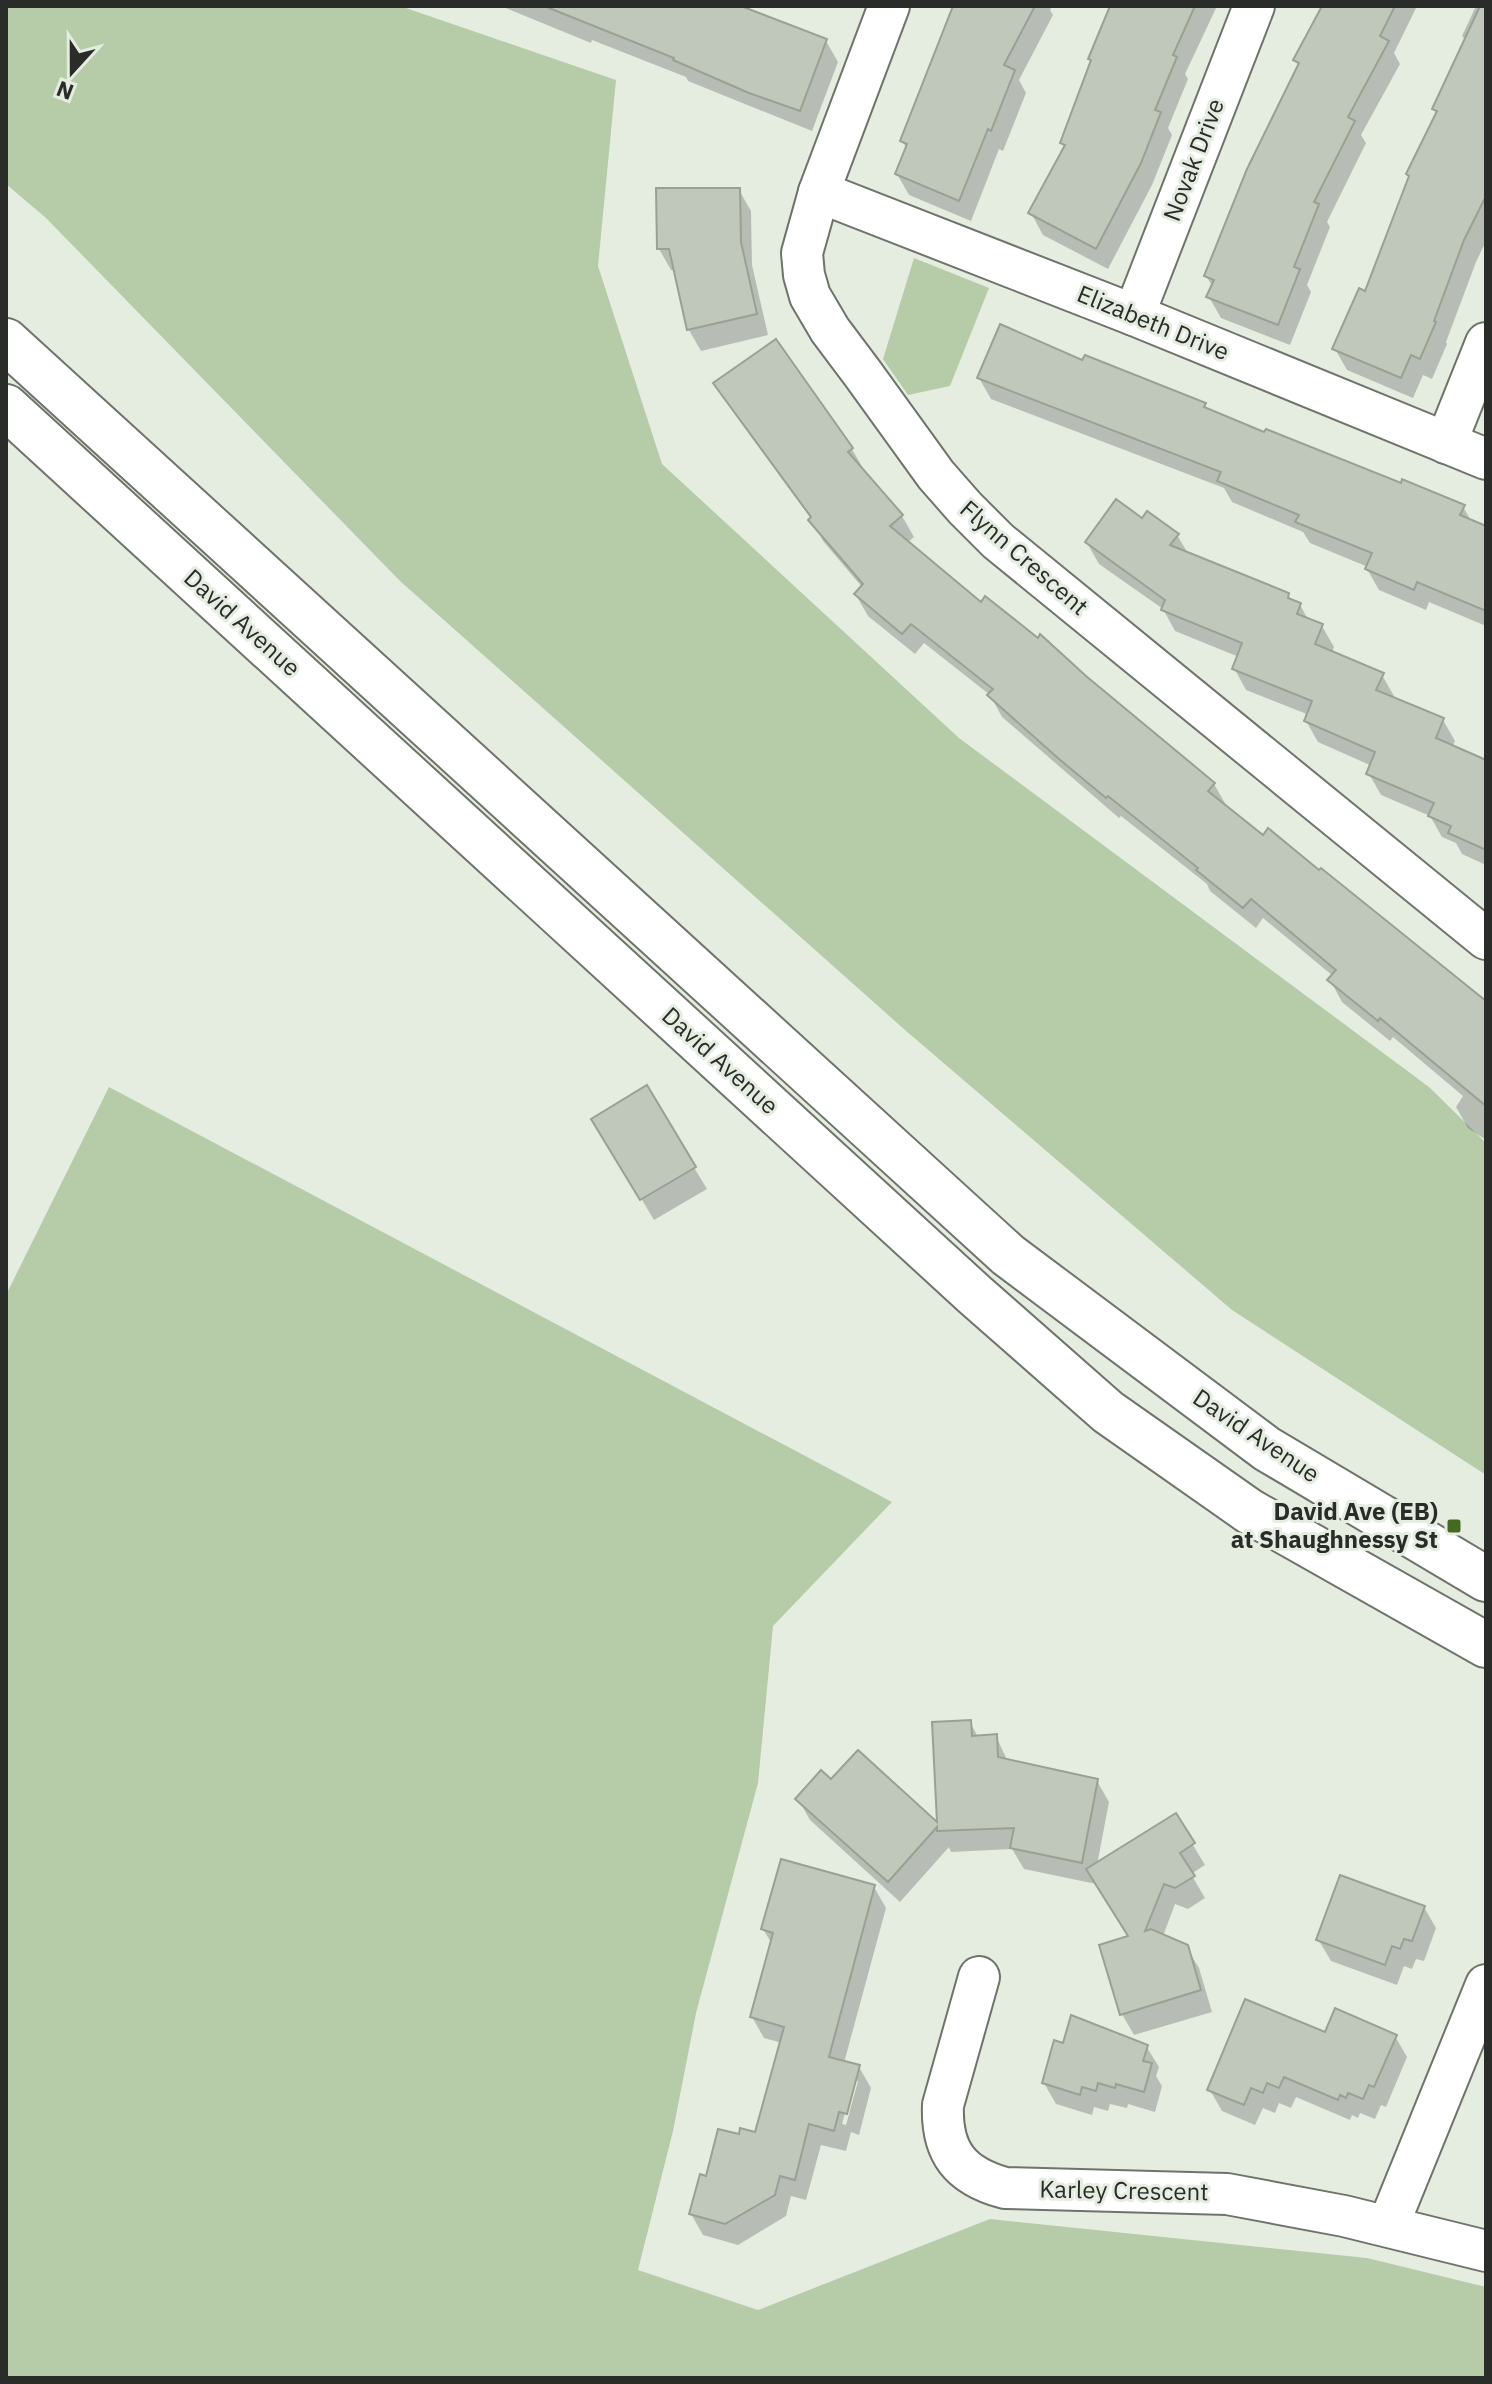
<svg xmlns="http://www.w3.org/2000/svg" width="1492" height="2384" font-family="'IBM Plex Sans',sans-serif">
  <rect width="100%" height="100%" fill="#e5ede1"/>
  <g fill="#b6cca8">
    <polygon points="6,6 400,6 616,80 598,266 662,464 959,738 1429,1087 1486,1143 1486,1475 1232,1310 905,1030 400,581 46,218 6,184"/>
    <polygon points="914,258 989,288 950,386 908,395 883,359"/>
    <polygon points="109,1087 892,1502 773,1626 758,1783 696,2013 673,2131 638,2270 758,2310 990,2219 1367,2258 1486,2287 1486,2378 6,2378 6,1295"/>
  </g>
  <g fill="#0003" fill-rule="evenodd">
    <polygon points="501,6 747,6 750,12 826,41 838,62 812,131 688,81 686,77 592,40 591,43"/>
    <polygon points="953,6 1052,6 1050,10 1053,15 1019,80 1026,93 1003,151 999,149 971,221 909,195 897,174 907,149 902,141"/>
    <polygon points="1114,6 1217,6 1185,74 1188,79 1168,128 1172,135 1152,185 1108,269 1043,235 1031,213 1065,148 1062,143"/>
    <polygon points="1324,6 1417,6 1394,53 1400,64 1361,135 1366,143 1327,222 1330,227 1307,285 1311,292 1290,345 1221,318 1209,297 1213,287 1206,276 1299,67 1295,60"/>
    <polygon points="1476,6 1486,6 1486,241 1476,262 1446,342 1447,344 1432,379 1423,375 1413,398 1347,370 1335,349 1366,294 1437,114 1434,109 1466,41 1462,36"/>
    <polygon points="739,190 751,211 752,265 768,335 701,351 689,330 675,270 671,270 659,249"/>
    <polygon points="1083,362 1205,404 1208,411 1402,485 1463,507 1472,522 1486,528 1486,626 1429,602 1426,610 1379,590 1367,569 1368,567 1310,543 1303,532 1232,502 1224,488 991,399 979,378"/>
    <polygon points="716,383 852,449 864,470 902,516 914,537 907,543 982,605 1084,678 1214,784 1226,805 1224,807 1486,1005 1486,1140 1468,1128 1456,1107 1463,1096 1393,1037 1390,1041 1342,1002 1330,980 1333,976 1263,918 1256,928 1210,891 1207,884 1121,816 1119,818 1002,717 990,695 924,643 915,654 868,616 856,595 862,587 823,541 812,520 728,404"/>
    <polygon points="1143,520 1177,535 1189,555 1288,595 1292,602 1300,605 1309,621 1322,626 1334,647 1332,653 1382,675 1394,696 1393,699 1443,720 1455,741 1452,747 1486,763 1486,865 1462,854 1456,843 1442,837 1430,816 1381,795 1369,774 1372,766 1318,742 1306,721 1309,715 1246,690 1234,668 1239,657 1175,631 1163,609 1099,564 1087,543"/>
    <polygon points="646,1088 707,1189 654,1220 594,1119"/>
    <polygon points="970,1722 978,1737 996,1736 1008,1762 1097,1781 1109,1802 1097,1865 1175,1815 1205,1865 1191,1874 1205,1898 1188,1909 1175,1904 1163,1936 1186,1947 1199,1968 1212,2012 1134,2035 1122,2014 1130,1938 1096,1884 1024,1869 1012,1849 951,1852 949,1847 900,1902 810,1820 798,1799 831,1782 939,1827"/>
    <path d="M 874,1887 L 886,1908 L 844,2063 L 859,2067 L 871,2088 L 859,2135 L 851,2132 L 846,2151 L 821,2145 L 806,2200 L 791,2196 L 786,2216 L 738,2245 L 703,2235 L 691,2214 L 707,2178 L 740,2136 L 756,2134 L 782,2043 L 764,2038 L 752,2017 L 772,1944 L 763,1929 ZM 854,2081 L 858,2081 L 846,2125 L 842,2124 Z"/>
    <polygon points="1424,1907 1436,1928 1424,1961 1416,1959 1412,1969 1404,1966 1397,1985 1331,1961 1318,1939"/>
    <polygon points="1326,2034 1395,2036 1407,2057 1386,2107 1381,2105 1375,2119 1360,2113 1358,2118 1352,2115 1350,2120 1296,2097 1291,2108 1279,2103 1275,2113 1263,2108 1255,2125 1222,2111 1210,2090"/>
    <polygon points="1065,2046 1146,2046 1159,2067 1156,2076 1162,2086 1155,2112 1128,2104 1127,2108 1110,2104 1108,2111 1094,2107 1092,2115 1056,2104 1044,2083"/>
  </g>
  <g fill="#c0c8bc" stroke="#99a094" stroke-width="2">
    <polygon points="549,6 741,6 827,39 800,111 749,93 673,60 674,58 549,8"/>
    <polygon points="953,6 1035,6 1004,65 1015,70 991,131 988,129 959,201 895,174 907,144 900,141"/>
    <polygon points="1110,6 1195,6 1173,55 1177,57 1155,110 1161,112 1141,163 1096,249 1028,213 1065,145 1060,143 1091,60 1088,59"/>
    <polygon points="1322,6 1395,6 1380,36 1389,41 1348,117 1355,121 1314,202 1319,204 1294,267 1300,269 1278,325 1206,297 1214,280 1204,276 1247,169 1299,63 1293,60"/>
    <polygon points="1480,6 1486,6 1486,196 1464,240 1434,321 1436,322 1420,359 1411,355 1401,378 1332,349 1359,288 1365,291 1409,176 1406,174 1437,111 1432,109"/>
    <polygon points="656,188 740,188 741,242 757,314 687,330 669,249 657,249"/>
    <polygon points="1000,324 1082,360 1085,355 1206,403 1204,407 1264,432 1266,429 1401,483 1402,479 1465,505 1460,515 1486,526 1486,611 1417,582 1414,590 1365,569 1372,553 1295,522 1299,515 1217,481 1221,472 977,378"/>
    <polygon points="776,339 853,448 848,452 903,515 890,526 981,602 985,596 1038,638 1040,634 1086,676 1215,783 1208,791 1263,835 1268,828 1319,870 1321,868 1486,1001 1486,1106 1380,1018 1378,1021 1327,980 1336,970 1251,899 1243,908 1196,870 1198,868 1108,796 1106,798 1059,759 987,695 993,689 911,624 902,634 854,594 863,584 808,520 811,517 713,383"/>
    <polygon points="1116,499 1142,518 1147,511 1179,534 1170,545 1289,593 1288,598 1301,603 1297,614 1323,624 1315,644 1384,673 1376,690 1444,718 1436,738 1486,760 1486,850 1448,833 1451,826 1428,816 1434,803 1366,774 1375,752 1304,721 1312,701 1232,669 1242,643 1161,610 1165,600 1085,542"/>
    <polygon points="647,1085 696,1167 640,1200 591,1119"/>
    <polygon points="971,1720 972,1736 997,1734 998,1757 1098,1779 1082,1863 1010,1848 1014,1828 937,1831 937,1827 888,1882 795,1799 821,1770 831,1779 858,1750 937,1822 932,1722"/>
    <polygon points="1176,1813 1195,1843 1180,1853 1195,1876 1175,1888 1164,1884 1145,1931 1151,1929 1188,1945 1201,1990 1120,2015 1099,1945 1128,1936 1086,1869"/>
    <polygon points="781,1859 875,1885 829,2057 860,2065 847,2114 839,2112 834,2131 809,2124 795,2180 780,2176 775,2195 725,2224 689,2214 700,2174 706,2176 718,2129 739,2134 740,2128 755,2132 784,2027 750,2017 773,1933 761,1929"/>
    <polygon points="1340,1875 1425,1906 1412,1941 1404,1939 1400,1949 1392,1946 1385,1965 1316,1940"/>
    <polygon points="1245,1999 1325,2032 1335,2008 1397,2035 1374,2087 1369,2085 1363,2099 1348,2093 1346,2098 1340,2095 1338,2100 1284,2077 1279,2088 1267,2083 1263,2093 1251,2088 1244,2105 1207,2090"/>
    <polygon points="1071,2015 1148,2045 1143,2061 1152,2063 1144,2092 1116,2084 1115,2088 1098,2083 1096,2091 1082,2087 1080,2095 1042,2083 1054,2040 1063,2043"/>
  </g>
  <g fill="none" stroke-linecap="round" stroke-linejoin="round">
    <g stroke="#6e746a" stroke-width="44">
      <g id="minor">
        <polyline points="889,6 819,192 802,253 804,275 810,296 830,330 863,374 936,475 965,508 998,541 1486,939"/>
        <polyline points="819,192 1134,315 1486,459"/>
        <polyline points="1134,315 1254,6"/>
        <polyline points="1446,443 1486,343"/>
        <path d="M 979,1977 L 943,2105 C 941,2152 960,2176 1005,2188 L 1227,2194 L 1344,2216 L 1486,2251"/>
        <polyline points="1388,2226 1486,1985"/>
      </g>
    </g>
    <g stroke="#6e746a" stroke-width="48">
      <g id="major">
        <polyline points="6,341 1008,1255 1267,1449 1486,1579"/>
        <polyline points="6,407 975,1295 1108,1412 1249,1511 1486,1645"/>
      </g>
    </g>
    <use href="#minor" stroke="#fff" stroke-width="40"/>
    <use href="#major" stroke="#fff" stroke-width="44"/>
  </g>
  <rect fill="#446923" stroke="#e5ede1" stroke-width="3" x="1446" y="1518" width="16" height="16" rx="4"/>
  <g text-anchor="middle" stroke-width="6" stroke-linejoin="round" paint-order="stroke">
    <g font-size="24" fill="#292c28" stroke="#e5ede1">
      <text transform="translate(1194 160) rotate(-69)" y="8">Novak Drive</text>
      <text transform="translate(1153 323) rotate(22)" y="8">Elizabeth Drive</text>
      <text transform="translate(1024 558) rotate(41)" y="8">Flynn Crescent</text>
      <text transform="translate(242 623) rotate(42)" y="8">David Avenue</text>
      <text transform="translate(720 1061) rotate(42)" y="8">David Avenue</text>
      <text transform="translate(1256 1436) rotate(34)" y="8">David Avenue</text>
      <text transform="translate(1124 2191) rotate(1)" y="8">Karley Crescent</text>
    </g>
    <g font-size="24" font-weight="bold" fill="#292c28" stroke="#e5ede1" text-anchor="end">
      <text x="1438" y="1520">David Ave (EB)<tspan x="1438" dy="28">at Shaughnessy St</tspan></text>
    </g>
  </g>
  <rect width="1492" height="2384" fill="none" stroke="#292c28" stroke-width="16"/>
  <g transform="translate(72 72) rotate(201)" stroke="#e5ede1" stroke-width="6" paint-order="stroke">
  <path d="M0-6L14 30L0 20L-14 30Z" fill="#292c28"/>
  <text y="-12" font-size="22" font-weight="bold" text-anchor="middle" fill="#292c28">N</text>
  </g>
</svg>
